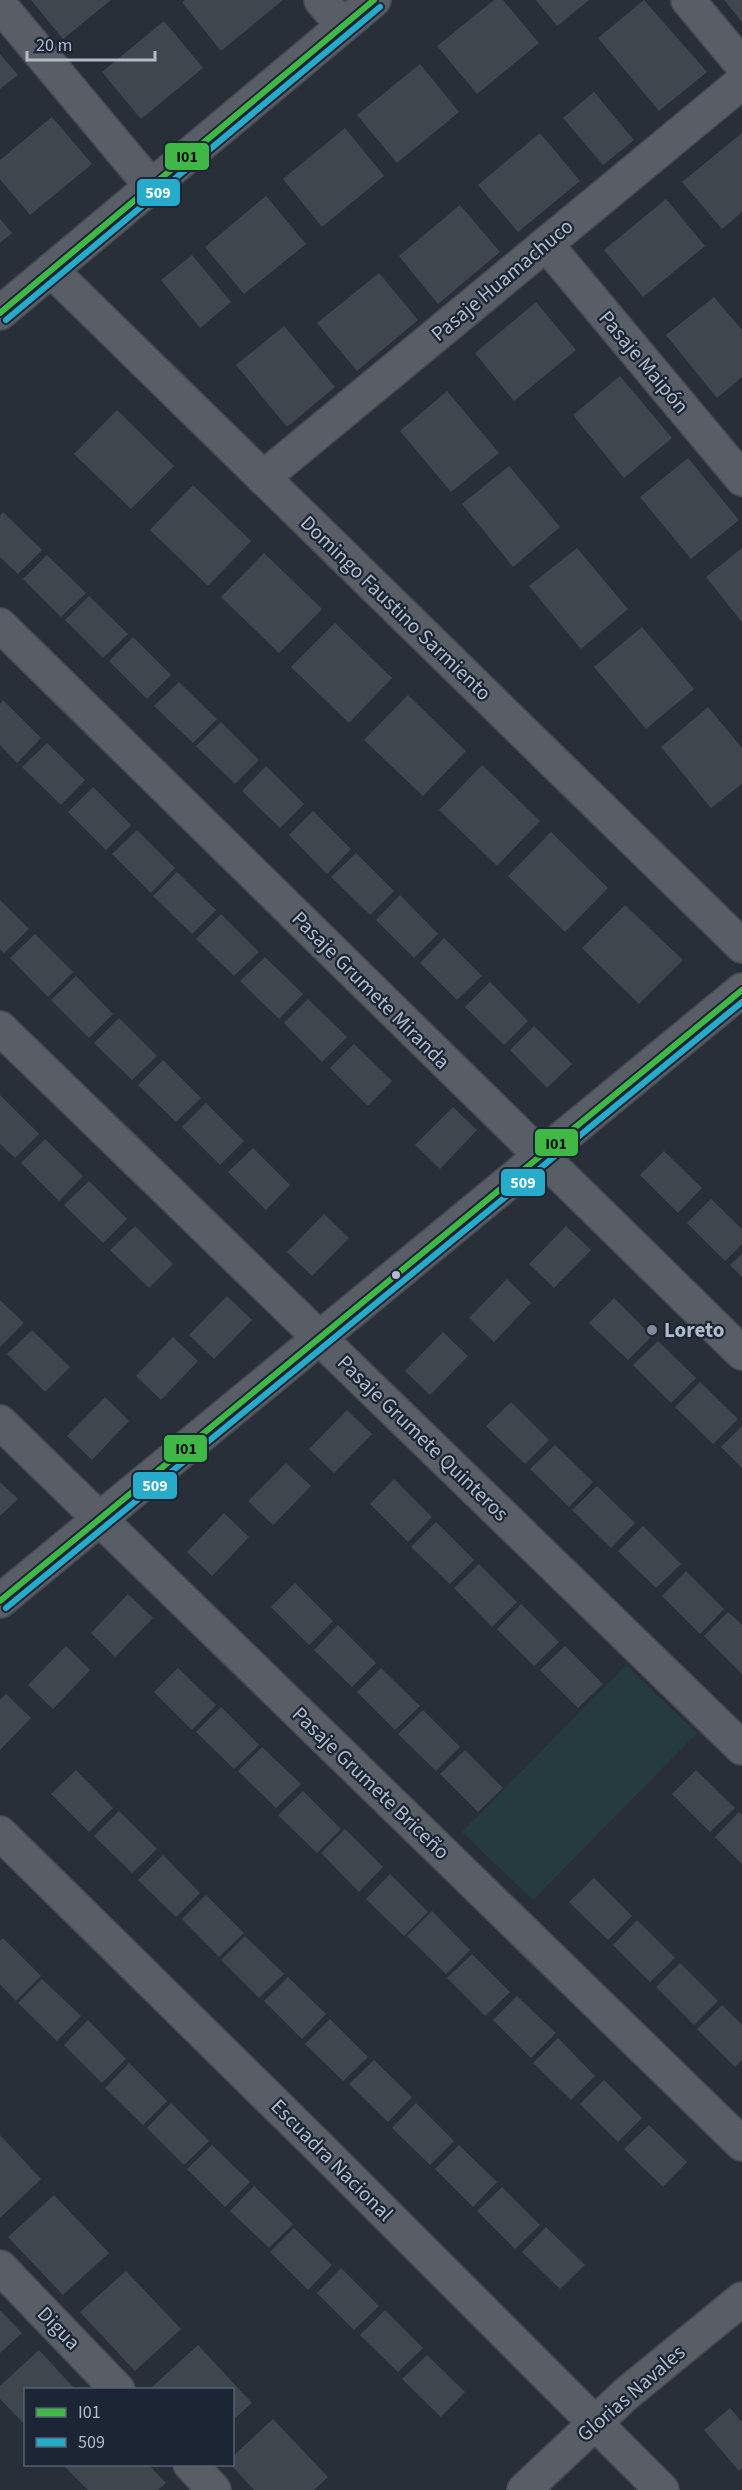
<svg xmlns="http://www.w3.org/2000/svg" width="742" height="2490" font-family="'Source Sans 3',sans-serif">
  <rect width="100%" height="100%" fill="#292f39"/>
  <polygon fill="#253b40" points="626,1665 697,1733 533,1900 462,1832"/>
  <g fill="#40464e">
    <polygon points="31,0 111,0 63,39"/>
    <polygon points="185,0 283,0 221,51 182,2"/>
    <polygon points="494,0 503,0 539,43 477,94 437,46"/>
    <polygon points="536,0 589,0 557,26"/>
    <polygon points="644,0 707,72 659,111 598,38"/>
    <polygon points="724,0 742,0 742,22 726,2"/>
    <polygon points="164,21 203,68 141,119 102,72"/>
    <polygon points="0,54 18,75 0,89"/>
    <polygon points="420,64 459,112 397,163 357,115"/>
    <polygon points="594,92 634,140 603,165 563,118"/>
    <polygon points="52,117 92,164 30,215 0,179 0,160"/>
    <polygon points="345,128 384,176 322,227 283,179"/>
    <polygon points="540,133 580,181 518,232 478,185"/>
    <polygon points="742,133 742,212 722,229 682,182"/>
    <polygon points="266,196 306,244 244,294 205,247"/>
    <polygon points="666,199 705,246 643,297 604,250"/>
    <polygon points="460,205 500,252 438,304 399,256"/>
    <polygon points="0,219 12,233 0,243"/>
    <polygon points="192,255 231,302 200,328 161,280"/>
    <polygon points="379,273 418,320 357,371 317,323"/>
    <polygon points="714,297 742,330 742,377 717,398 666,335"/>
    <polygon points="536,302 576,350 514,401 475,353"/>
    <polygon points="284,326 335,387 287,427 236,365"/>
    <polygon points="620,376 672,438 624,478 573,415"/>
    <polygon points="447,391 499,453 451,492 400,431"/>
    <polygon points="117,410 174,466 131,509 74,454"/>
    <polygon points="688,458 739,520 691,559 640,497"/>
    <polygon points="509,466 560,527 513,567 462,504"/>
    <polygon points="193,485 251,541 208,586 150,530"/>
    <polygon points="3,512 42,550 18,574 0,557 0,516"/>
    <polygon points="577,548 628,609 581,649 529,586"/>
    <polygon points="742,548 742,622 706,577"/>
    <polygon points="264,553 322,609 279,653 221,597"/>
    <polygon points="47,555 86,593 61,617 23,579"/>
    <polygon points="89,596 128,634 103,658 65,620"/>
    <polygon points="335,623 392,678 349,723 291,667"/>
    <polygon points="642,627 694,689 646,729 594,667"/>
    <polygon points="133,637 171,675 147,699 109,661"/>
    <polygon points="179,682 217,719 193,743 154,706"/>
    <polygon points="408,695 466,751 423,796 364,740"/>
    <polygon points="3,700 41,738 17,763 0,745 0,704"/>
    <polygon points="708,707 742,748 742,784 711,808 661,747"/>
    <polygon points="221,722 259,760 235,784 196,746"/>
    <polygon points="47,743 85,780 61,805 22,767"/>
    <polygon points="482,765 540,821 497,866 439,810"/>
    <polygon points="266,766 304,804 280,828 242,791"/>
    <polygon points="93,787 131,825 106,850 68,812"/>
    <polygon points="313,811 351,849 327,874 289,835"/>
    <polygon points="137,830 175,868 151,893 112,854"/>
    <polygon points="551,832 608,888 565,932 508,876"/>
    <polygon points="356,853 394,891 370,915 331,877"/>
    <polygon points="177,872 216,910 192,934 153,896"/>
    <polygon points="400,895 438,934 414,958 376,920"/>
    <polygon points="0,900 29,929 4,953 0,949"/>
    <polygon points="625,905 683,960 639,1004 582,948"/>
    <polygon points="221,914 259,952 234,976 196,939"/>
    <polygon points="35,934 73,972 48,997 10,958"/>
    <polygon points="444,938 482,976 457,1000 420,963"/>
    <polygon points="265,957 303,994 279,1019 240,981"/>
    <polygon points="76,976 113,1014 89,1038 51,1000"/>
    <polygon points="490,982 528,1021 504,1045 465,1007"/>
    <polygon points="308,999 347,1037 322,1062 284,1023"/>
    <polygon points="119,1018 157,1056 132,1080 94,1043"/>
    <polygon points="534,1026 572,1064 547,1088 510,1050"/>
    <polygon points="354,1044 392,1081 368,1106 330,1068"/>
    <polygon points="163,1060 201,1098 176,1122 138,1085"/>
    <polygon points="0,1095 39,1134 15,1158 0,1144"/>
    <polygon points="206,1103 244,1141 220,1165 182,1127"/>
    <polygon points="453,1107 477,1130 440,1169 415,1145"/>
    <polygon points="45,1139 83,1176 59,1201 21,1163"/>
    <polygon points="253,1148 290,1185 266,1210 228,1172"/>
    <polygon points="664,1151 702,1188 678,1213 640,1175"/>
    <polygon points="89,1181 127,1219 103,1243 64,1205"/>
    <polygon points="711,1199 742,1229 742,1244 725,1261 687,1223"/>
    <polygon points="324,1214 349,1238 312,1276 287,1252"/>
    <polygon points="135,1226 173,1264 149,1288 110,1250"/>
    <polygon points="566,1226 591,1250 554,1288 529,1264"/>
    <polygon points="742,1254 742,1277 730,1265"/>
    <polygon points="507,1279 531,1303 494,1342 469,1318"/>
    <polygon points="227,1296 252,1320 214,1359 189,1335"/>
    <polygon points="614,1298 652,1336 628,1360 589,1323"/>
    <polygon points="0,1300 24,1323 0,1347"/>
    <polygon points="32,1330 70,1367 45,1392 7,1354"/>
    <polygon points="443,1332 468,1356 430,1395 405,1371"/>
    <polygon points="173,1337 198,1361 161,1400 136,1376"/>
    <polygon points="658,1341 696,1378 671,1403 633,1365"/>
    <polygon points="700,1382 738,1419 713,1444 675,1407"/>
    <polygon points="105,1397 129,1421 92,1460 67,1436"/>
    <polygon points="511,1402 549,1440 525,1464 486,1426"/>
    <polygon points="347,1410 372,1434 334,1473 309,1449"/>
    <polygon points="742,1426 742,1468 721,1447"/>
    <polygon points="555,1445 593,1482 569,1507 530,1469"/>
    <polygon points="286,1463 311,1486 273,1525 248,1501"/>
    <polygon points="394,1479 432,1517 408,1542 370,1504"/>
    <polygon points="0,1482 18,1499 0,1516"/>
    <polygon points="597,1486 635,1523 611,1548 572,1510"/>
    <polygon points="224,1513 249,1537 212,1576 187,1552"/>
    <polygon points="436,1522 474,1560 450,1584 411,1547"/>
    <polygon points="643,1526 681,1564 656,1588 618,1551"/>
    <polygon points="479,1564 517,1602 492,1627 454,1588"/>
    <polygon points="686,1571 724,1609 700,1634 662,1596"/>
    <polygon points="295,1583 333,1621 309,1645 271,1607"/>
    <polygon points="128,1594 153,1618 115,1657 91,1633"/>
    <polygon points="521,1604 559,1642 534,1666 497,1629"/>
    <polygon points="728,1612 742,1625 742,1674 704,1636"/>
    <polygon points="338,1625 376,1663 352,1687 314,1650"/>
    <polygon points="66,1646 90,1670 53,1709 28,1685"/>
    <polygon points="565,1646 603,1684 578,1708 540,1670"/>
    <polygon points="178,1668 216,1705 192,1730 154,1692"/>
    <polygon points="381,1668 420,1706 395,1730 357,1692"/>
    <polygon points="6,1694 31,1718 0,1750 0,1700"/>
    <polygon points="221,1707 259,1745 234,1769 196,1732"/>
    <polygon points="423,1710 460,1747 436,1771 398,1734"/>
    <polygon points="262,1747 301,1784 276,1808 238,1771"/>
    <polygon points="465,1750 503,1788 478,1812 440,1774"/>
    <polygon points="76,1770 113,1808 89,1832 51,1794"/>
    <polygon points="696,1770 735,1808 710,1832 672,1794"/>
    <polygon points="303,1791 341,1829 317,1853 278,1815"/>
    <polygon points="119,1811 157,1849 132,1873 94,1836"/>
    <polygon points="739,1812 742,1815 742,1864 715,1837"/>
    <polygon points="345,1829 383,1867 359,1892 321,1853"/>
    <polygon points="163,1855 200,1893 176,1917 138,1880"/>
    <polygon points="390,1874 428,1912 404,1936 366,1899"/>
    <polygon points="594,1878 632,1916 608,1940 569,1902"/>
    <polygon points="206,1895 244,1933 219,1957 182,1919"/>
    <polygon points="432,1911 470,1950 446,1974 407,1936"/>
    <polygon points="637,1920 675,1958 650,1982 613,1945"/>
    <polygon points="245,1936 284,1974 259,1998 221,1960"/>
    <polygon points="3,1938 41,1976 16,2001 0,1984 0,1941"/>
    <polygon points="472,1954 510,1992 485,2016 447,1978"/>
    <polygon points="680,1963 718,2001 694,2025 656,1987"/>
    <polygon points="288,1977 326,2014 302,2039 264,2001"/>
    <polygon points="42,1979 81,2016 57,2041 18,2003"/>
    <polygon points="517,1996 556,2033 531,2058 493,2020"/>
    <polygon points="722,2005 742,2025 742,2060 735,2067 697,2029"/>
    <polygon points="330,2019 368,2057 343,2081 305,2044"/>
    <polygon points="88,2020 126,2059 102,2083 64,2045"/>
    <polygon points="558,2038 595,2076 571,2100 533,2063"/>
    <polygon points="374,2060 412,2097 388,2122 349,2084"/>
    <polygon points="129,2063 167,2101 143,2125 105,2088"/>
    <polygon points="604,2080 642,2118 618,2142 580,2104"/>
    <polygon points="171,2103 209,2141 184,2165 147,2128"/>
    <polygon points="416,2103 454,2141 430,2165 392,2128"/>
    <polygon points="649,2125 687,2162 663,2187 624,2149"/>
    <polygon points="0,2135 41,2179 0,2218"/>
    <polygon points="212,2145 250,2182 225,2207 187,2169"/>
    <polygon points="459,2145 497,2182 473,2207 435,2169"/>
    <polygon points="254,2186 293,2224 269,2248 230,2211"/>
    <polygon points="502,2187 540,2225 515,2249 477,2211"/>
    <polygon points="54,2195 109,2253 63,2295 8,2237"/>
    <polygon points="546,2227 585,2265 560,2289 522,2252"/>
    <polygon points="294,2228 332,2265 308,2290 270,2252"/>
    <polygon points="341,2268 379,2306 354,2330 317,2293"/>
    <polygon points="126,2271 181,2329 135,2371 80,2312"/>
    <polygon points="0,2310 22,2333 0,2353"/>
    <polygon points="385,2310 423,2348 398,2372 360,2335"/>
    <polygon points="198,2345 252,2403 232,2421 232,2390 155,2390 152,2387"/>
    <polygon points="39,2350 76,2390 26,2390 26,2426 0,2399 0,2386"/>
    <polygon points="427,2355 465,2392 441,2417 402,2379"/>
    <polygon points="730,2408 742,2422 742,2468 739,2471 704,2430"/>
    <polygon points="273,2419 328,2477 314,2490 254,2490 230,2464 232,2464 232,2457"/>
    <polygon points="68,2464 148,2464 166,2483 158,2490 88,2490 65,2467"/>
  </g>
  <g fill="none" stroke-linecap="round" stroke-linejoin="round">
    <g stroke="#454a51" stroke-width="36">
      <g id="minor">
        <polyline points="321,0 343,26"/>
        <polyline points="688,0 742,65"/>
        <polyline points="0,5 151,186"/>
        <polyline points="546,244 742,479"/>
        <polyline points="51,270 742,946"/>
        <polyline points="0,313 374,0"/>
        <polyline points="263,478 742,82"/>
        <polyline points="0,625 742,1353"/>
        <polyline points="0,1028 742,1748"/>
        <polyline points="0,1422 742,2144"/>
        <polyline points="0,1601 742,990"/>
        <polyline points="0,1833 318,2146 662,2490"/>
        <polyline points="0,2267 118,2390"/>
        <polyline points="190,2464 214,2490"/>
        <polyline points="524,2490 626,2394 742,2299"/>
      </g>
    </g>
    <use href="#minor" stroke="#595e66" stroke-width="33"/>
    <g stroke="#1b2534" stroke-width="10">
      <g id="bus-1">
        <polyline points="0,313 374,0"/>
        <polyline points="0,1601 742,990"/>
      </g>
    </g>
    <g stroke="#1b2534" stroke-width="10">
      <g id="bus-2">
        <polyline points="6,320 380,7"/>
        <polyline points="6,1608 742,1002"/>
      </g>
    </g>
    <use href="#bus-1" stroke="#40b846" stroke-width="6"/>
    <use href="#bus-2" stroke="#26acca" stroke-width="6"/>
  </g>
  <circle fill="#b2bbca" stroke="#1b2534" stroke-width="2" cx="396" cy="1275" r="5"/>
  <circle fill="#828a97" stroke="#1b2534" stroke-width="2" cx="652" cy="1330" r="6"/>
  <g text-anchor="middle" stroke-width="4.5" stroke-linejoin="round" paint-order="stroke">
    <g font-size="21" fill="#b2bbca" stroke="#1b2534">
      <text transform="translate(502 280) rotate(-40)" y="7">Pasaje Huamachuco</text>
      <text transform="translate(644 362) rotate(50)" y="7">Pasaje Maipón</text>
      <text transform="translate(396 608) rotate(44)" y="7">Domingo Faustino Sarmiento</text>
      <text transform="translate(371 990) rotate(45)" y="7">Pasaje Grumete Miranda</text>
      <text transform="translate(423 1438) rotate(44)" y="7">Pasaje Grumete Quinteros</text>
      <text transform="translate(371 1783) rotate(44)" y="7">Pasaje Grumete Briceño</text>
      <text transform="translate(332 2160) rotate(45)" y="7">Escuadra Nacional</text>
      <text transform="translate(59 2328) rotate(46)" y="7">Digua</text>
      <text transform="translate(631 2393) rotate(-41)" y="7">Glorias Navales</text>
    </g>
    <g font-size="21" font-weight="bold" fill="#b2bbca" stroke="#1b2534" text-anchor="start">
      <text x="664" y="1337">Loreto</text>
    </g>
  </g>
  <g stroke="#1b2534" stroke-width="2">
    <rect x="164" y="142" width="46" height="29" rx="6" fill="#40b846"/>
    <rect x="136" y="178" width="45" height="29" rx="6" fill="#26acca"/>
    <rect x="534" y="1128" width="45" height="29" rx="6" fill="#40b846"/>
    <rect x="500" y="1168" width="46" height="29" rx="6" fill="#26acca"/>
    <rect x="163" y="1434" width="45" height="29" rx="6" fill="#40b846"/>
    <rect x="132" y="1471" width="46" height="29" rx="6" fill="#26acca"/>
  </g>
  <g font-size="16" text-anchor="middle" font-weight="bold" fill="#fff">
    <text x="158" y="198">509</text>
    <text x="523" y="1188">509</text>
    <text x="155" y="1491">509</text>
  </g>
  <g font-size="16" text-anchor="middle" font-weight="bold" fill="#111">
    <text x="187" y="162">I01</text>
    <text x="556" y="1149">I01</text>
    <text x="186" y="1454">I01</text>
  </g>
  <rect x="24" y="2388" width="210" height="78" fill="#1b2534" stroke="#576170" stroke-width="1.5"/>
  <rect x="36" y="2408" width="30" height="9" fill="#40b846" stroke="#576170" stroke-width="1.5"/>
  <text x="78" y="2418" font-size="18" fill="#b2bbca">I01</text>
  <rect x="36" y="2438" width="30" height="9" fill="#26acca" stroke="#576170" stroke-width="1.5"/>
  <text x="78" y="2448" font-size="18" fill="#b2bbca">509</text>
  <path d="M27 51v9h128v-9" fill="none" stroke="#b2bbca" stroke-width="3"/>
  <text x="36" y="51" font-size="18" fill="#b2bbca" stroke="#1b2534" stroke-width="4.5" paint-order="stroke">20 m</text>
</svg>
